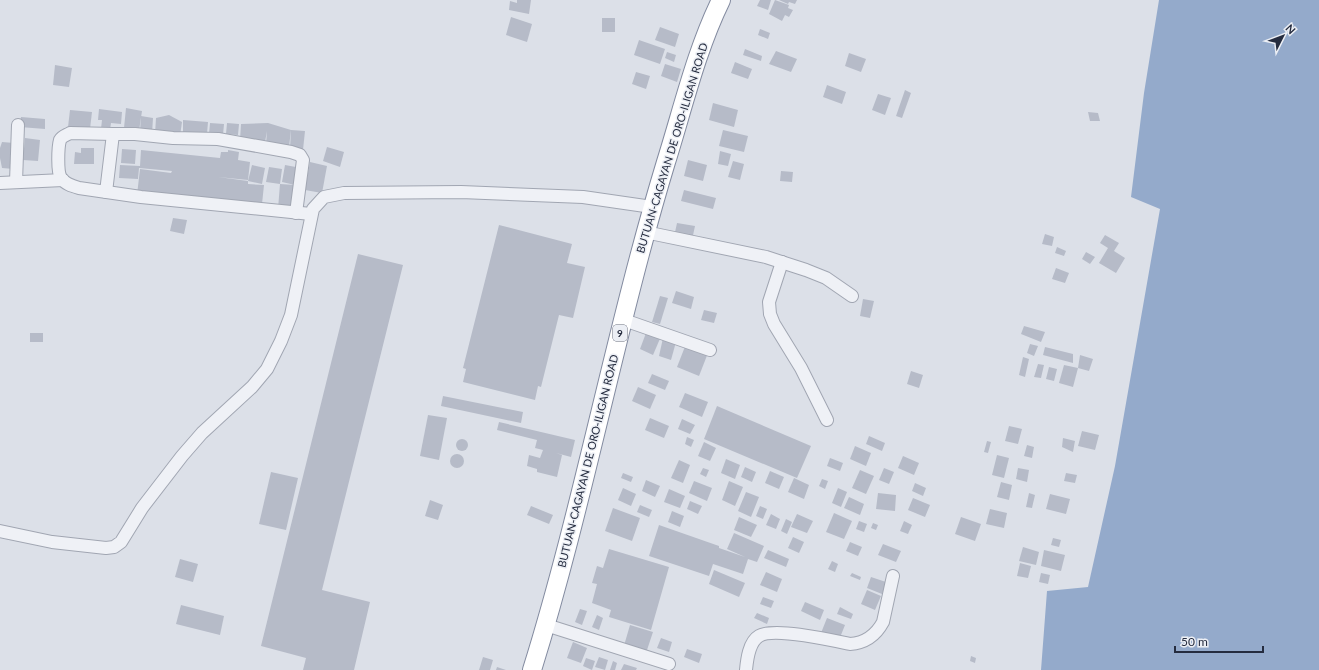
<svg xmlns="http://www.w3.org/2000/svg" width="1319" height="670" font-family="Lato,sans-serif">
  <rect width="100%" height="100%" fill="#dce0e8"/>
  <polygon fill="#94aacb" points="1159,0 1319,0 1319,670 1041,670 1047,591 1088,587 1115,466 1160,209 1131,197 1144,93"/>
  <g fill="#b6bbc8">
    <polygon points="517,0 531,0 529,14 509,10 510,1 517,3"/>
    <polygon points="760,0 771,0 768,10 757,6"/>
    <polygon points="775,0 789,5 788,8 793,10 789,17 785,15 782,21 769,14"/>
    <polygon points="779,0 797,0 795,4 789,2 788,4"/>
    <polygon points="511,17 532,24 527,42 506,35"/>
    <rect x="602" y="18" width="13" height="14"/>
    <polygon points="660,27 679,34 675,47 655,40"/>
    <polygon points="760,29 770,33 768,39 758,35"/>
    <polygon points="639,40 665,49 660,64 634,55"/>
    <polygon points="745,49 762,56 761,61 743,55"/>
    <polygon points="776,51 797,59 791,72 769,64"/>
    <polygon points="667,52 676,55 674,62 665,58"/>
    <polygon points="849,53 866,59 861,72 845,66"/>
    <polygon points="735,62 752,69 748,79 731,73"/>
    <polygon points="665,64 681,69 677,82 661,76"/>
    <polygon points="55,65 72,68 69,87 53,85"/>
    <polygon points="636,72 650,76 646,89 632,84"/>
    <polygon points="827,85 846,92 842,104 823,97"/>
    <polygon points="905,90 911,93 902,118 896,116"/>
    <polygon points="878,94 891,98 885,115 872,110"/>
    <polygon points="713,103 738,110 734,127 709,120"/>
    <polygon points="126,108 142,111 139,131 124,128"/>
    <polygon points="99,109 122,112 121,124 111,123 110,130 101,129 102,120 98,120"/>
    <polygon points="70,110 92,112 90,129 68,127"/>
    <polygon points="1088,112 1098,113 1100,121 1090,121"/>
    <polygon points="169,115 182,122 180,136 155,134 156,118"/>
    <polygon points="141,116 153,118 152,134 140,132"/>
    <polygon points="21,117 45,119 45,129 20,127"/>
    <polygon points="183,120 208,122 207,134 183,132"/>
    <polygon points="210,123 224,124 223,135 209,134"/>
    <polygon points="227,123 239,124 238,135 226,134"/>
    <polygon points="268,123 291,130 289,147 266,145 267,131 265,142 240,140 241,124"/>
    <polygon points="291,130 305,131 303,150 290,149"/>
    <polygon points="723,130 748,136 744,152 719,146"/>
    <polygon points="25,138 40,140 38,161 23,160"/>
    <polygon points="2,142 14,143 14,169 2,168 0,158 0,148"/>
    <polygon points="327,147 344,152 340,167 323,161"/>
    <polygon points="81,148 94,148 94,164 74,164 75,152 81,153"/>
    <polygon points="122,149 136,150 135,164 121,163"/>
    <polygon points="141,150 220,158 221,152 228,152 228,150 239,152 238,160 250,162 248,180 218,177 248,181 248,184 264,185 262,204 137,195 140,169 171,173 172,171 139,168 138,179 119,178 120,165 140,166"/>
    <polygon points="720,151 731,154 728,166 718,164"/>
    <polygon points="688,160 707,165 703,181 684,176"/>
    <polygon points="733,161 744,164 740,180 728,177"/>
    <polygon points="310,162 327,166 322,193 305,190"/>
    <polygon points="252,165 265,168 262,184 248,181"/>
    <polygon points="285,165 301,168 294,210 278,209 280,184 295,185 282,182"/>
    <polygon points="269,167 282,169 280,184 266,182"/>
    <polygon points="781,171 793,172 792,182 780,181"/>
    <polygon points="684,190 716,198 713,209 681,201"/>
    <polygon points="173,218 187,220 184,234 170,231"/>
    <polygon points="677,223 695,226 692,240 674,237"/>
    <polygon points="499,225 572,244 567,263 585,267 573,318 559,315 541,387 538,386 535,400 463,382 466,369 463,368"/>
    <polygon points="1045,234 1054,237 1052,246 1042,244"/>
    <polygon points="1105,235 1119,243 1114,251 1125,258 1116,273 1099,263 1108,248 1100,243"/>
    <polygon points="1057,247 1066,251 1064,256 1055,253"/>
    <polygon points="1086,252 1095,257 1090,264 1082,259"/>
    <polygon points="358,254 403,265 322,590 370,602 354,670 303,670 306,658 261,646"/>
    <polygon points="1056,268 1069,273 1065,283 1052,279"/>
    <polygon points="676,291 694,297 691,309 672,303"/>
    <polygon points="660,296 668,298 660,324 652,322"/>
    <polygon points="863,299 874,301 870,318 860,316"/>
    <polygon points="704,310 717,313 714,323 701,320"/>
    <polygon points="1024,326 1045,332 1041,342 1021,334"/>
    <rect x="30" y="333" width="13" height="9"/>
    <polygon points="646,333 662,334 653,355 640,349"/>
    <polygon points="663,338 676,342 671,360 659,356"/>
    <polygon points="686,344 708,353 699,376 677,367"/>
    <polygon points="1030,344 1038,346 1034,356 1027,353"/>
    <polygon points="1045,347 1073,354 1073,363 1043,355"/>
    <polygon points="1080,355 1093,359 1089,371 1078,368"/>
    <polygon points="1023,357 1029,359 1025,377 1019,375"/>
    <polygon points="1038,364 1044,365 1041,378 1034,377"/>
    <polygon points="1064,365 1078,368 1073,387 1059,383"/>
    <polygon points="1049,367 1057,369 1054,381 1046,379"/>
    <polygon points="911,371 923,375 919,388 907,384"/>
    <polygon points="652,374 669,381 665,390 648,383"/>
    <polygon points="638,387 656,395 650,409 632,401"/>
    <polygon points="685,393 708,402 702,417 679,407"/>
    <polygon points="443,396 523,412 521,423 441,406"/>
    <polygon points="717,406 811,446 797,478 704,439"/>
    <polygon points="428,415 447,418 439,460 420,456"/>
    <polygon points="650,418 669,426 664,438 645,430"/>
    <polygon points="682,419 695,425 690,434 678,429"/>
    <polygon points="499,422 575,440 571,457 556,453 562,455 557,477 537,472 537,469 527,466 529,455 540,458 543,450 535,448 537,440 497,430"/>
    <polygon points="1009,426 1022,429 1018,444 1005,441"/>
    <polygon points="1082,431 1099,435 1095,450 1078,446"/>
    <polygon points="869,436 885,443 882,451 866,444"/>
    <polygon points="687,437 694,440 691,447 685,444"/>
    <polygon points="1063,438 1075,441 1073,452 1062,447"/>
    <circle cx="462" cy="445" r="6"/>
    <polygon points="987,441 991,442 988,453 984,452"/>
    <polygon points="704,442 716,448 710,461 698,456"/>
    <polygon points="1027,445 1034,447 1032,458 1024,456"/>
    <polygon points="855,446 871,453 866,466 850,459"/>
    <circle cx="457" cy="461" r="7"/>
    <polygon points="997,455 1009,458 1004,478 992,475"/>
    <polygon points="903,456 919,463 914,475 898,468"/>
    <polygon points="830,458 843,463 840,471 827,466"/>
    <polygon points="726,459 740,465 735,479 721,473"/>
    <polygon points="679,460 690,465 683,483 671,478"/>
    <polygon points="745,467 756,472 752,482 741,477"/>
    <polygon points="703,468 709,470 706,477 700,474"/>
    <polygon points="884,468 894,472 889,484 879,480"/>
    <polygon points="1018,468 1029,470 1027,482 1016,479"/>
    <polygon points="860,470 874,476 866,494 852,488"/>
    <polygon points="770,471 784,477 779,489 765,483"/>
    <polygon points="271,472 298,478 286,530 259,524"/>
    <polygon points="623,473 633,477 631,482 621,478"/>
    <polygon points="1066,473 1077,475 1075,483 1064,481"/>
    <polygon points="794,478 809,485 804,499 788,492"/>
    <polygon points="822,479 828,481 825,489 819,486"/>
    <polygon points="646,480 660,486 655,497 642,491"/>
    <polygon points="694,481 712,488 707,501 689,493"/>
    <polygon points="729,481 743,487 735,506 722,500"/>
    <polygon points="1001,482 1012,485 1009,500 997,497"/>
    <polygon points="915,483 926,488 923,496 912,491"/>
    <polygon points="623,488 636,494 631,506 618,500"/>
    <polygon points="838,488 847,492 841,507 832,503"/>
    <polygon points="669,489 685,496 680,508 664,502"/>
    <polygon points="746,492 759,497 751,517 738,511"/>
    <polygon points="878,493 896,495 895,511 876,509"/>
    <polygon points="1029,493 1035,495 1032,508 1026,507"/>
    <polygon points="1050,494 1070,499 1066,514 1046,509"/>
    <polygon points="849,497 864,504 860,515 844,508"/>
    <polygon points="913,498 930,505 925,517 908,510"/>
    <polygon points="430,500 443,505 438,520 425,516"/>
    <polygon points="690,501 702,506 698,514 687,509"/>
    <polygon points="640,505 652,510 649,517 637,512"/>
    <polygon points="531,506 553,515 549,524 527,515"/>
    <polygon points="760,506 767,509 763,519 756,516"/>
    <polygon points="613,508 640,518 632,541 605,531"/>
    <polygon points="990,509 1007,513 1004,528 986,524"/>
    <polygon points="672,511 684,516 680,527 668,522"/>
    <polygon points="834,513 852,521 844,539 826,532"/>
    <polygon points="771,514 780,519 776,529 766,525"/>
    <polygon points="797,514 813,521 807,533 791,527"/>
    <polygon points="739,517 757,525 751,537 734,530"/>
    <polygon points="961,517 981,524 975,541 955,534"/>
    <polygon points="786,519 792,522 787,534 781,531"/>
    <polygon points="859,521 867,524 864,532 856,529"/>
    <polygon points="904,521 912,525 908,534 900,531"/>
    <polygon points="873,523 878,525 876,530 871,528"/>
    <polygon points="659,525 719,546 719,548 745,557 727,549 734,533 764,546 757,562 748,559 743,574 713,564 709,576 649,556"/>
    <polygon points="793,537 804,542 799,553 788,548"/>
    <polygon points="1053,538 1061,540 1059,547 1051,545"/>
    <polygon points="850,542 862,547 858,556 846,551"/>
    <polygon points="883,544 901,551 896,562 878,555"/>
    <polygon points="1023,547 1039,552 1036,565 1019,561"/>
    <polygon points="609,549 669,567 651,630 609,617 611,610 592,603 597,584 592,583 597,566 603,568"/>
    <polygon points="768,550 789,559 786,567 764,558"/>
    <polygon points="1044,550 1065,555 1061,571 1041,566"/>
    <polygon points="180,559 198,564 193,582 175,577"/>
    <polygon points="832,561 838,564 835,572 828,569"/>
    <polygon points="1020,563 1031,566 1028,578 1017,576"/>
    <polygon points="714,570 745,583 739,597 709,584"/>
    <polygon points="766,572 782,579 777,592 760,585"/>
    <polygon points="852,573 861,577 860,580 850,576"/>
    <polygon points="1041,573 1050,575 1048,584 1039,582"/>
    <polygon points="871,577 886,582 882,594 867,588"/>
    <polygon points="867,590 881,596 875,610 861,604"/>
    <polygon points="763,597 774,601 771,608 760,604"/>
    <polygon points="805,602 824,610 820,620 801,611"/>
    <polygon points="181,605 224,616 220,635 176,624"/>
    <polygon points="840,607 853,614 851,619 837,614"/>
    <polygon points="580,609 587,611 582,625 575,622"/>
    <polygon points="757,613 769,618 767,624 754,618"/>
    <polygon points="597,615 603,618 599,630 592,627"/>
    <polygon points="827,618 845,625 839,640 821,633"/>
    <polygon points="630,625 653,632 645,656 623,649"/>
    <polygon points="661,638 672,642 669,652 657,648"/>
    <polygon points="573,642 587,648 581,663 567,658"/>
    <polygon points="687,649 702,654 699,663 684,657"/>
    <polygon points="971,656 976,658 975,663 970,661"/>
    <polygon points="483,657 493,660 490,670 479,670"/>
    <polygon points="599,657 608,660 605,670 595,667"/>
    <polygon points="586,658 595,661 592,670 583,666"/>
    <polygon points="613,661 617,663 615,670 610,670"/>
    <polygon points="624,664 637,668 636,670 621,670"/>
    <polygon points="497,667 506,670 496,670"/>
  </g>
  <g fill="none" stroke-linecap="round" stroke-linejoin="round">
    <g stroke="#a1a6b2" stroke-width="14">
      <g id="minor">
        <path d="M 113,134 L 70,133 C 67,135 62,136 60,140 C 58,147 57,172 61,178 C 65,184 72,186 79,188 L 141,197 L 311,214"/>
        <polyline points="16,182 18,125"/>
        <polyline points="0,183 63,180"/>
        <polyline points="106,192 113,134 135,134 173,138 218,139 291,152 300,155 303,160 296,213"/>
        <polyline points="645,232 766,257 806,270 826,278 852,296"/>
        <polyline points="782,262 769,302 770,314 774,324 801,368 827,420"/>
        <polyline points="624,320 710,350"/>
        <polyline points="0,531 52,542 106,548 114,547 121,542 142,508 182,456 202,433 252,387 267,369 281,341 291,315 313,209 324,197 344,193 461,192 583,197 652,207"/>
        <polyline points="546,625 669,664"/>
        <path d="M 746,670 C 747,659 749,642 759,636 C 774,627 831,640 850,644 C 865,643 876,635 883,622 L 893,576"/>
      </g>
    </g>
    <g stroke="#838ba0" stroke-width="20">
      <path id="highway" d="M 532,670 C 584,503 615,330 666,162 C 683,108 696,51 721,0"/>
    </g>
    <use href="#minor" stroke="#eff1f6" stroke-width="12"/>
    <use href="#highway" stroke="#fff" stroke-width="18"/>
  </g>
  <g text-anchor="middle" stroke-width="3" stroke-linejoin="round" paint-order="stroke">
    <rect fill="#eceff5" stroke="#616676" stroke-width="1" x="613" y="325" width="14" height="16" rx="3"/>
    <g font-size="10" font-weight="bold" fill="#252c3f">
      <text x="620" y="337">9</text>
    </g>
    <g font-size="11" fill="#252c3f" stroke="#eceff5">
      <text transform="translate(672 148) rotate(-73)" y="4">BUTUAN-CAGAYAN DE ORO-ILIGAN ROAD</text>
      <text transform="translate(588 461) rotate(-76)" y="4">BUTUAN-CAGAYAN DE ORO-ILIGAN ROAD</text>
    </g>
  </g>
  <g transform="translate(1283 36) rotate(48)" stroke="#eceff5" stroke-width="3" paint-order="stroke">
  <path d="M0-3L7 15L0 10L-7 15Z" fill="#252c3f"/>
  <text y="-6" font-size="11" font-weight="bold" text-anchor="middle" fill="#252c3f">N</text>
  </g>
  <path d="M1175 646v6h88v-6" fill="none" stroke="#252c3f" stroke-width="2"/>
  <text x="1181" y="646" font-size="12" fill="#252c3f" stroke="#eceff5" stroke-width="3" paint-order="stroke">50 m</text>
</svg>
